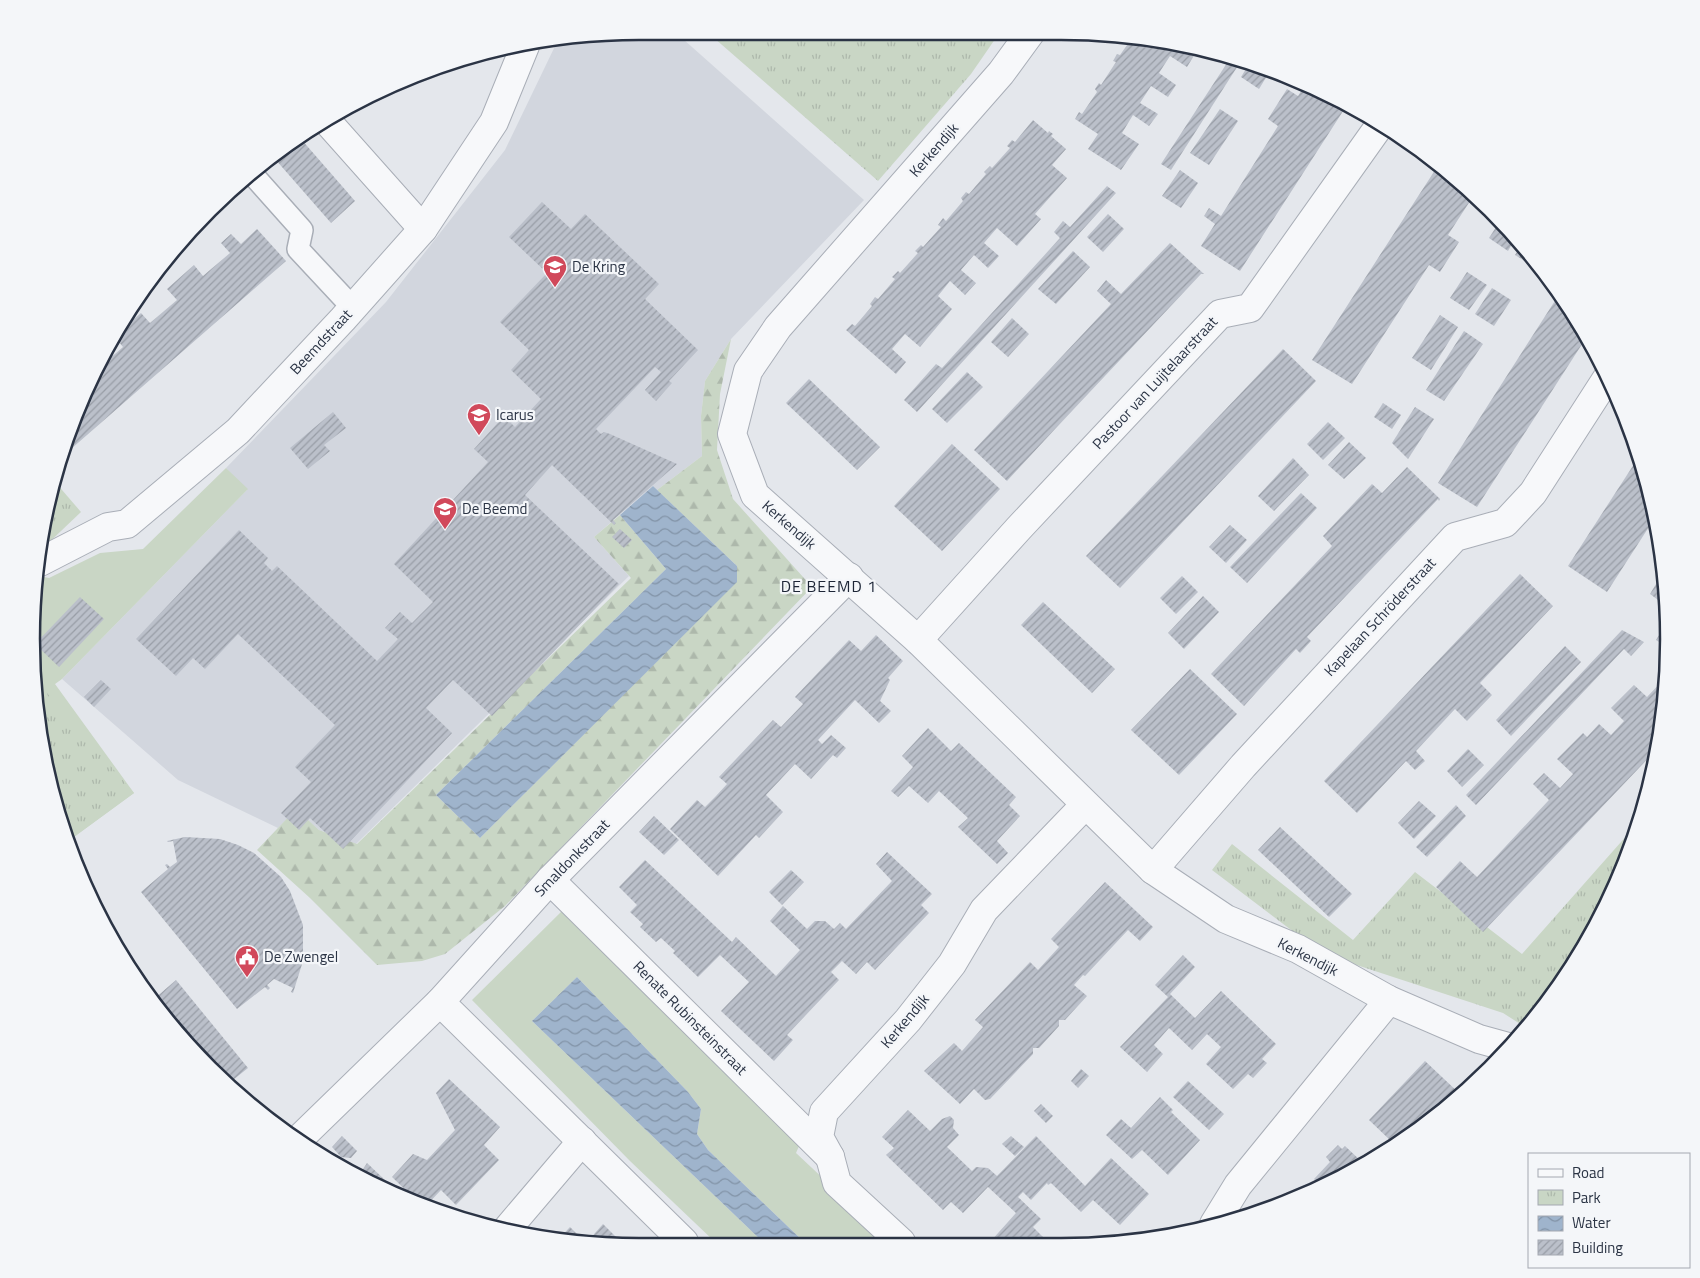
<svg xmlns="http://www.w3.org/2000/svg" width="1700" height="1278" font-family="'Titillium Web',sans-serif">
  <defs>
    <pattern id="forest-firs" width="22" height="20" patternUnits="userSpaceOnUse" patternTransform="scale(1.25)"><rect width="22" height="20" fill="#c9d6c5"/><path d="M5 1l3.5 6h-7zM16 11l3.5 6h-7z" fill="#adb8ab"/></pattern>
    <pattern id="park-tufts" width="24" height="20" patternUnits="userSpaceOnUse" patternTransform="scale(1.25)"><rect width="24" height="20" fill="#c9d6c5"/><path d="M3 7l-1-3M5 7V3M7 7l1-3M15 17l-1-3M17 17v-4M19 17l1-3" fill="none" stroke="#adb8ab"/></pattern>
    <pattern id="water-waves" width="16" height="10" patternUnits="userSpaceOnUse" patternTransform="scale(1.25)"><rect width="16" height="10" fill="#9fb4cc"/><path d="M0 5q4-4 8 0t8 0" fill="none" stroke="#8293a7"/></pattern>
    <pattern id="building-hatch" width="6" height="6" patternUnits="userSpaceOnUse" patternTransform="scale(1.25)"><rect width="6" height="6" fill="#bbc0ca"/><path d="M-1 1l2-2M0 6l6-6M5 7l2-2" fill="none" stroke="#989da6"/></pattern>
  </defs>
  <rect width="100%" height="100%" fill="#e4e7ec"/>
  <polygon fill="#d2d6de" points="639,31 674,31 864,200 731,339 705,381 701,416 702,456 657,490 653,486 594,537 629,576 356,844 319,830 296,810 278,828 178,780 62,679 247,490 226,468 386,302 505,150 557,42"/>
  <g fill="#c9d6c5">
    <polygon points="226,468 248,489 62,679 55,684 134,793 67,842 63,834 33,678 39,576 49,578 100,553 143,549"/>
    <polygon points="562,911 806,1130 796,1153 891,1242 804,1242 708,1150 697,1134 701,1109 688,1092 577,977 532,1021 763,1242 715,1242 630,1161 472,1000"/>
  </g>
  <polygon fill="url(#forest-firs)" points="731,339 720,394 717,450 733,499 812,587 505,906 445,954 422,961 377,965 310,898 257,850 296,809 319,830 357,844 631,578 594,537 620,515 666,569 436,795 480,838 736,582 737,566 657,490 702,456 701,416 705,381"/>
  <g fill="url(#park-tufts)">
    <polygon points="706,31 1000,32 971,74 878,181"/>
    <polygon points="56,483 81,512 41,550 43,520"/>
    <polygon points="33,677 134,793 67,842 63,834"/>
    <polygon points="1636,825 1623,871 1566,976 1525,1027 1503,1013 1323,954 1212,870 1232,844 1353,940 1415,872 1522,954"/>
  </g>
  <g fill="url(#water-waves)">
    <polygon points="653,486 737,566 737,582 480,838 436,795 666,569 620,515"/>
    <polygon points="577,977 688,1092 701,1109 697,1134 708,1150 804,1242 763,1242 532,1021"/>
  </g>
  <g fill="url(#building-hatch)">
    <polygon points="1132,38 1182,46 1195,54 1187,67 1170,56 1159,73 1176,85 1168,97 1151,86 1140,103 1158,114 1149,126 1133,115 1122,133 1139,144 1121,170 1088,149 1098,134 1075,119 1079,112 1082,114 1097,92 1095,89 1099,83 1101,85 1116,62 1113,61 1117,54 1120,55"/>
    <polygon points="1231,57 1241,61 1171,170 1161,164"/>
    <polygon points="1249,64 1270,71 1259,89 1241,77"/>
    <polygon points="1305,85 1330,94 1347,105 1240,271 1201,246 1215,224 1204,216 1209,208 1221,216 1278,126 1268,119 1287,89 1298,96"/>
    <polygon points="1220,109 1238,121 1209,165 1190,153"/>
    <polygon points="1033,120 1048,133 1049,131 1053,134 1051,136 1066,149 1052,165 1067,178 1035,214 1041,219 1017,246 997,228 984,243 999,256 988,268 974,255 961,270 976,283 965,295 950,281 938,296 952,309 920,347 905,334 892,349 906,362 896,374 846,330 852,324 855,326 872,306 870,304 875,297 878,299 895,279 892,277 898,271 900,273 918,253 915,251 921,245 923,247 941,227 938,225 943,218 946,221 963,201 961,198 966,192 969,194 986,174 984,172 990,166 992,168 1010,148 1007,146 1012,140 1015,142"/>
    <polygon points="301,139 355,201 331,223 275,159"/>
    <polygon points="1439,164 1474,195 1448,235 1459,242 1440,272 1429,265 1352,384 1312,360"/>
    <polygon points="1180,170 1198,183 1181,208 1162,196"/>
    <polygon points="1107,186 1116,193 917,412 904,400 936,364 942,368 1060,238 1054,232 1063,221 1070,227"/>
    <polygon points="542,202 571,229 585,214 659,284 645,299 698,350 669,381 672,383 656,401 645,390 661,372 655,367 596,429 601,434 604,432 610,434 677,464 613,520 616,523 614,525 552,465 525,495 619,584 492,716 453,680 426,708 452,733 343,849 310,818 299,830 281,813 311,782 295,767 335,725 238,634 205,669 193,658 176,676 136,639 239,530 268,558 264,563 272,571 277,566 377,661 398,639 385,628 400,612 412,623 433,602 394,564 488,462 474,449 504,416 515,427 541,399 511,370 529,350 500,322 547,273 509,237"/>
    <polygon points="1108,214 1124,229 1103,252 1087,237"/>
    <polygon points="1500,221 1515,239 1508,251 1489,238"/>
    <polygon points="257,229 286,261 71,449 68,446 93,373 123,347 114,336 141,313 150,323 177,300 167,289 194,265 203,276 230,253 221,243 231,234 241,244"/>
    <polygon points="1170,243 1204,274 1201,274 1056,428 1007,481 974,450 1111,304 1097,291 1106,280 1121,294"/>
    <polygon points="1521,246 1535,263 1533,266 1515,255"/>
    <polygon points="1073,251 1090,267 1056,304 1038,289"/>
    <polygon points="1467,272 1487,285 1469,310 1450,298"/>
    <polygon points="1492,288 1511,300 1494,326 1475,314"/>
    <polygon points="1560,293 1586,338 1477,507 1438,483"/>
    <polygon points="1440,315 1458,327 1431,370 1412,358"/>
    <polygon points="1012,318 1029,334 1008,357 991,342"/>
    <polygon points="1464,331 1483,344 1444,401 1426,390"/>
    <polygon points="1283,349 1316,381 1120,588 1086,556"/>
    <polygon points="967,372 983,387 947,423 932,409"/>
    <polygon points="809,379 880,447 857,470 786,403"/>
    <polygon points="1383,403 1401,415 1392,429 1374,417"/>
    <polygon points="1415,407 1434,419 1408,459 1392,443"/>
    <polygon points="333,412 346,428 324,445 330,451 308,469 290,448"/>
    <polygon points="1328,422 1345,438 1323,460 1307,444"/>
    <polygon points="1349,442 1366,458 1344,479 1328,465"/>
    <polygon points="952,444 1000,489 942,551 894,506"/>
    <polygon points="1293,458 1309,475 1274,511 1258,496"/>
    <polygon points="1638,458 1656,516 1607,592 1568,566"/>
    <polygon points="1407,467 1440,499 1439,501 1438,499 1307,637 1311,641 1300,653 1296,649 1244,706 1211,674 1332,546 1323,536 1372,484 1382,493"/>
    <polygon points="1301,493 1317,508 1247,583 1230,567"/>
    <polygon points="1230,525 1247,540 1226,563 1209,547"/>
    <polygon points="620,529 632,540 624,548 612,537"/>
    <polygon points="1520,574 1553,606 1480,683 1492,695 1467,721 1455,709 1416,751 1425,761 1415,770 1406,761 1357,813 1324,781"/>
    <polygon points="1662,574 1663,578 1665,605 1650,594"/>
    <polygon points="1182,576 1198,592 1176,614 1160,598"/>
    <polygon points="1203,596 1219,612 1184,649 1168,633"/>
    <polygon points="80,597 104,619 59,667 35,644"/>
    <polygon points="1043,602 1115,669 1092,693 1021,625"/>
    <polygon points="1667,622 1669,639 1668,648 1656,640"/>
    <polygon points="1622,630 1644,642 1631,656 1624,649 1476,805 1466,795"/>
    <polygon points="876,635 903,661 888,678 890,680 880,701 891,711 879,723 855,700 818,740 822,744 831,735 846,748 837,758 833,755 811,779 795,764 766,795 783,812 759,838 756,835 718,876 670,829 697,800 705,807 716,796 727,784 719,777 773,720 781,727 803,704 795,697 849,640 861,651"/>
    <polygon points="1565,646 1581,662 1511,736 1496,720"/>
    <polygon points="1190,669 1237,714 1179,775 1131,730"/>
    <polygon points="1665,678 1658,748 1483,932 1436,887 1460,861 1477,877 1549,800 1533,784 1544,773 1560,788 1573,774 1557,759 1583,733 1587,737 1599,724 1611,735 1624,721 1611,708 1634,685 1647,697"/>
    <polygon points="101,680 111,689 94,707 84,697"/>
    <polygon points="928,728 951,751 959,743 1016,797 1009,805 1020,816 997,841 1008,853 997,864 958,827 968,818 939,791 928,803 909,786 898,797 891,791 913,767 902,756"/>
    <polygon points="1468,749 1484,765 1462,787 1447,771"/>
    <polygon points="1419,801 1436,816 1414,839 1398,823"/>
    <polygon points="1456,805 1466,816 1427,857 1416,847"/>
    <polygon points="654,816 679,840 664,855 639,832"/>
    <polygon points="1280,827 1352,894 1329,917 1258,850"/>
    <polygon points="185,837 220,839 238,845 254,853 281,877 290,891 303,925 303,961 293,993 291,992 293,988 274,979 267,985 270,988 268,990 265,987 237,1009 141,892 168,869 165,865 167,864 170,867 177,862 173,841 168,842 167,841"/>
    <polygon points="887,852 932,894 921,905 929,913 875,970 867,962 856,974 842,961 831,972 839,980 787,1035 793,1040 774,1061 721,1011 749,982 720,955 698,977 673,953 675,951 661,938 656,942 640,927 643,924 630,912 637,905 619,887 645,860 732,942 736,937 776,976 800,950 770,921 783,906 807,929 815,921 825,921 834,929 840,923 846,929 892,881 876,864"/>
    <polygon points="791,870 804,882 782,905 769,892"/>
    <polygon points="1105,882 1153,927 1140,941 1128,930 1085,976 1083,975 1074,985 1087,996 1065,1020 1059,1020 1059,1026 1039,1048 1033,1048 1033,1054 990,1099 985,1100 974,1089 960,1104 924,1071 954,1043 962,1051 983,1027 975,1020 1030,962 1038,970 1059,947 1051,939"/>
    <polygon points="1183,955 1195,967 1170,994 1195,1018 1221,991 1276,1044 1262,1059 1267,1063 1253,1078 1248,1074 1233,1089 1206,1064 1221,1047 1207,1034 1192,1050 1169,1028 1154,1045 1163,1054 1147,1072 1120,1047 1168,997 1155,985"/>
    <polygon points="176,980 248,1068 228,1084 209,1069 153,1000"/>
    <polygon points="1425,1061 1460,1094 1399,1144 1382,1153 1392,1142 1369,1120"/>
    <polygon points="1081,1069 1089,1076 1078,1088 1071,1081"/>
    <polygon points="449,1079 500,1127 484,1145 499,1160 456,1205 441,1190 426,1206 420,1204 392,1177 413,1154 427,1160 455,1130 436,1093"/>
    <polygon points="1188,1081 1224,1114 1209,1130 1173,1097"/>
    <polygon points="1160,1097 1173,1110 1171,1112 1200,1140 1168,1175 1142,1150 1132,1159 1106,1135 1121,1119 1131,1128"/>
    <polygon points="1041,1104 1053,1116 1046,1123 1034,1111"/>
    <polygon points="908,1110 930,1131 942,1119 950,1116 954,1120 953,1128 959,1135 947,1147 972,1171 976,1167 988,1168 997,1176 1036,1136 1085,1186 1111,1158 1149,1194 1120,1225 1093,1200 1081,1212 1051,1183 1048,1185 1047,1183 1031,1200 1023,1192 1018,1197 1041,1219 1033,1227 1048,1242 990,1242 1016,1213 988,1187 963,1213 951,1202 943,1210 886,1155 894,1148 882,1137"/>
    <polygon points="342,1136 357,1151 351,1158 341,1157 332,1147"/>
    <polygon points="1011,1136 1024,1147 1015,1156 1002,1144"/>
    <polygon points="1338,1145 1342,1149 1345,1146 1362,1162 1319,1184 1314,1179 1330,1162 1326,1157"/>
    <polygon points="367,1163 405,1199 404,1199 359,1175"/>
    <polygon points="603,1224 621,1242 587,1242"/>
    <polygon points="570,1227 585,1242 557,1241"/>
  </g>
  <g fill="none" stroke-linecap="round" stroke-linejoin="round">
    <g stroke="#a9aeb7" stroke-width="24">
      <polyline id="service" points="253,175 302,230 298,249 353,308"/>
    </g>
    <g stroke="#a9aeb7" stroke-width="30">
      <polyline id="pedestrian" points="550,880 830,1157"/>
    </g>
    <g stroke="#a9aeb7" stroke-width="30">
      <g id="minor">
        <polyline points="1031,32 1001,73 778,327 748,371 732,434 755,495 918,640 1153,870 1226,919 1298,949 1389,1000 1479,1039 1508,1047"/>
        <polyline points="326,120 423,229"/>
        <polyline points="40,562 108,527 127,524 238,431 343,319 423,229 494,122 525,46"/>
        <polyline points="918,640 1019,528 1220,314 1250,308 1380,125"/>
        <polyline points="1153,870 1243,766 1455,537 1505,523 1533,493 1607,378"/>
        <polyline points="440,1002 684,1242"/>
        <polyline points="297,1141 440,1002 550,880 849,577"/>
        <polyline points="1214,1224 1238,1185 1389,1000"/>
        <polyline points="508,1228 582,1141"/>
        <polyline points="901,1242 837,1183 830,1157 819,1137 824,1112 908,1020 952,964 984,910 1085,805"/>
      </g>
    </g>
    <use href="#service" stroke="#f7f8fa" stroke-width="21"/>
    <use href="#pedestrian" stroke="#f7f8fa" stroke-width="28"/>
    <use href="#minor" stroke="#f7f8fa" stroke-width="28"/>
  </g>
  <defs>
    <g id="school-pin" transform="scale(1.25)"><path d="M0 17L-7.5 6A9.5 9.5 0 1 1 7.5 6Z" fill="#d1495b" stroke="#f4f6f9"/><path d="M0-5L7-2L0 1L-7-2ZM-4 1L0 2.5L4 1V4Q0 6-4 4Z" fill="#fff"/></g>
    <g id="civic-pin" transform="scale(1.25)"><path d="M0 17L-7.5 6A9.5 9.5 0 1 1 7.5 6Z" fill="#d1495b" stroke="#f4f6f9"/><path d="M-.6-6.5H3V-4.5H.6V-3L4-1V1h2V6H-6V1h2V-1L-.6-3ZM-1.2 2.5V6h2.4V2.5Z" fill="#fff"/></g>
  </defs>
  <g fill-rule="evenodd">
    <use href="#school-pin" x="555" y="267"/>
    <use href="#school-pin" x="479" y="415"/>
    <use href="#school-pin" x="445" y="509"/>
    <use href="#civic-pin" x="247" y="957"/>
  </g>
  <g text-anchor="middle" stroke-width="4.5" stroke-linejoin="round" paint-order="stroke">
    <g font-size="15" fill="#2b3445" stroke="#f4f6f9">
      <text transform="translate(934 150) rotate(-49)" y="5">Kerkendijk</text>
      <text transform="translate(321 342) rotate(-47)" y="5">Beemdstraat</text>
      <text transform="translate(1155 383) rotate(-47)" y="5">Pastoor van Luijtelaarstraat</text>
      <text transform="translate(789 525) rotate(41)" y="5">Kerkendijk</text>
      <text transform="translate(1380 617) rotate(-47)" y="5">Kapelaan Schröderstraat</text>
      <text transform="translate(572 858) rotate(-46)" y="5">Smaldonkstraat</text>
      <text transform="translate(1308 957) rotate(27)" y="5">Kerkendijk</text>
      <text transform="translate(690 1018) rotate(45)" y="5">Renate Rubinsteinstraat</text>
      <text transform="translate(905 1021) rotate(-50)" y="5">Kerkendijk</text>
    </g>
    <g font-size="15" fill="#2b3445" stroke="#f4f6f9" text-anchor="start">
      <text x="572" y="272">De Kring</text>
      <text x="496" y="420">Icarus</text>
      <text x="462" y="514">De Beemd</text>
      <text x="264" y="962">De Zwengel</text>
    </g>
    <g font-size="16" letter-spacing="1" fill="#1d2536" stroke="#f4f6f9">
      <text x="829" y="592">DE BEEMD 1</text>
    </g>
  </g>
  <path d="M0 0H1700V1278H0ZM639 40H1061A599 599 0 0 1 1660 639V639A599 599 0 0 1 1061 1238H639A599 599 0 0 1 40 639V639A599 599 0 0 1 639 40Z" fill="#f4f6f9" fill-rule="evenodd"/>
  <path fill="none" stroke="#2b3445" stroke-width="2.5" d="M639 40H1061A599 599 0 0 1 1660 639V639A599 599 0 0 1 1061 1238H639A599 599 0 0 1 40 639V639A599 599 0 0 1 639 40Z"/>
  <rect x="1528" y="1153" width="162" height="115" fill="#f4f6f9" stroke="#a4a8b1"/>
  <rect x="1538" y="1169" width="25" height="8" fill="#f7f8fa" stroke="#a4a8b1"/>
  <text x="1572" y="1178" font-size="15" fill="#2b3445">Road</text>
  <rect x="1538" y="1190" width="25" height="15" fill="url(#park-tufts)" stroke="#a4a8b1"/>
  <text x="1572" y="1203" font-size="15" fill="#2b3445">Park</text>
  <rect x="1538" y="1216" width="25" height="15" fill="url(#water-waves)" stroke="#a4a8b1"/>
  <text x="1572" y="1228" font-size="15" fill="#2b3445">Water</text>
  <rect x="1538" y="1240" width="25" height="15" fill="url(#building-hatch)" stroke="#a4a8b1"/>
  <text x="1572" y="1253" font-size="15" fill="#2b3445">Building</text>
</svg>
